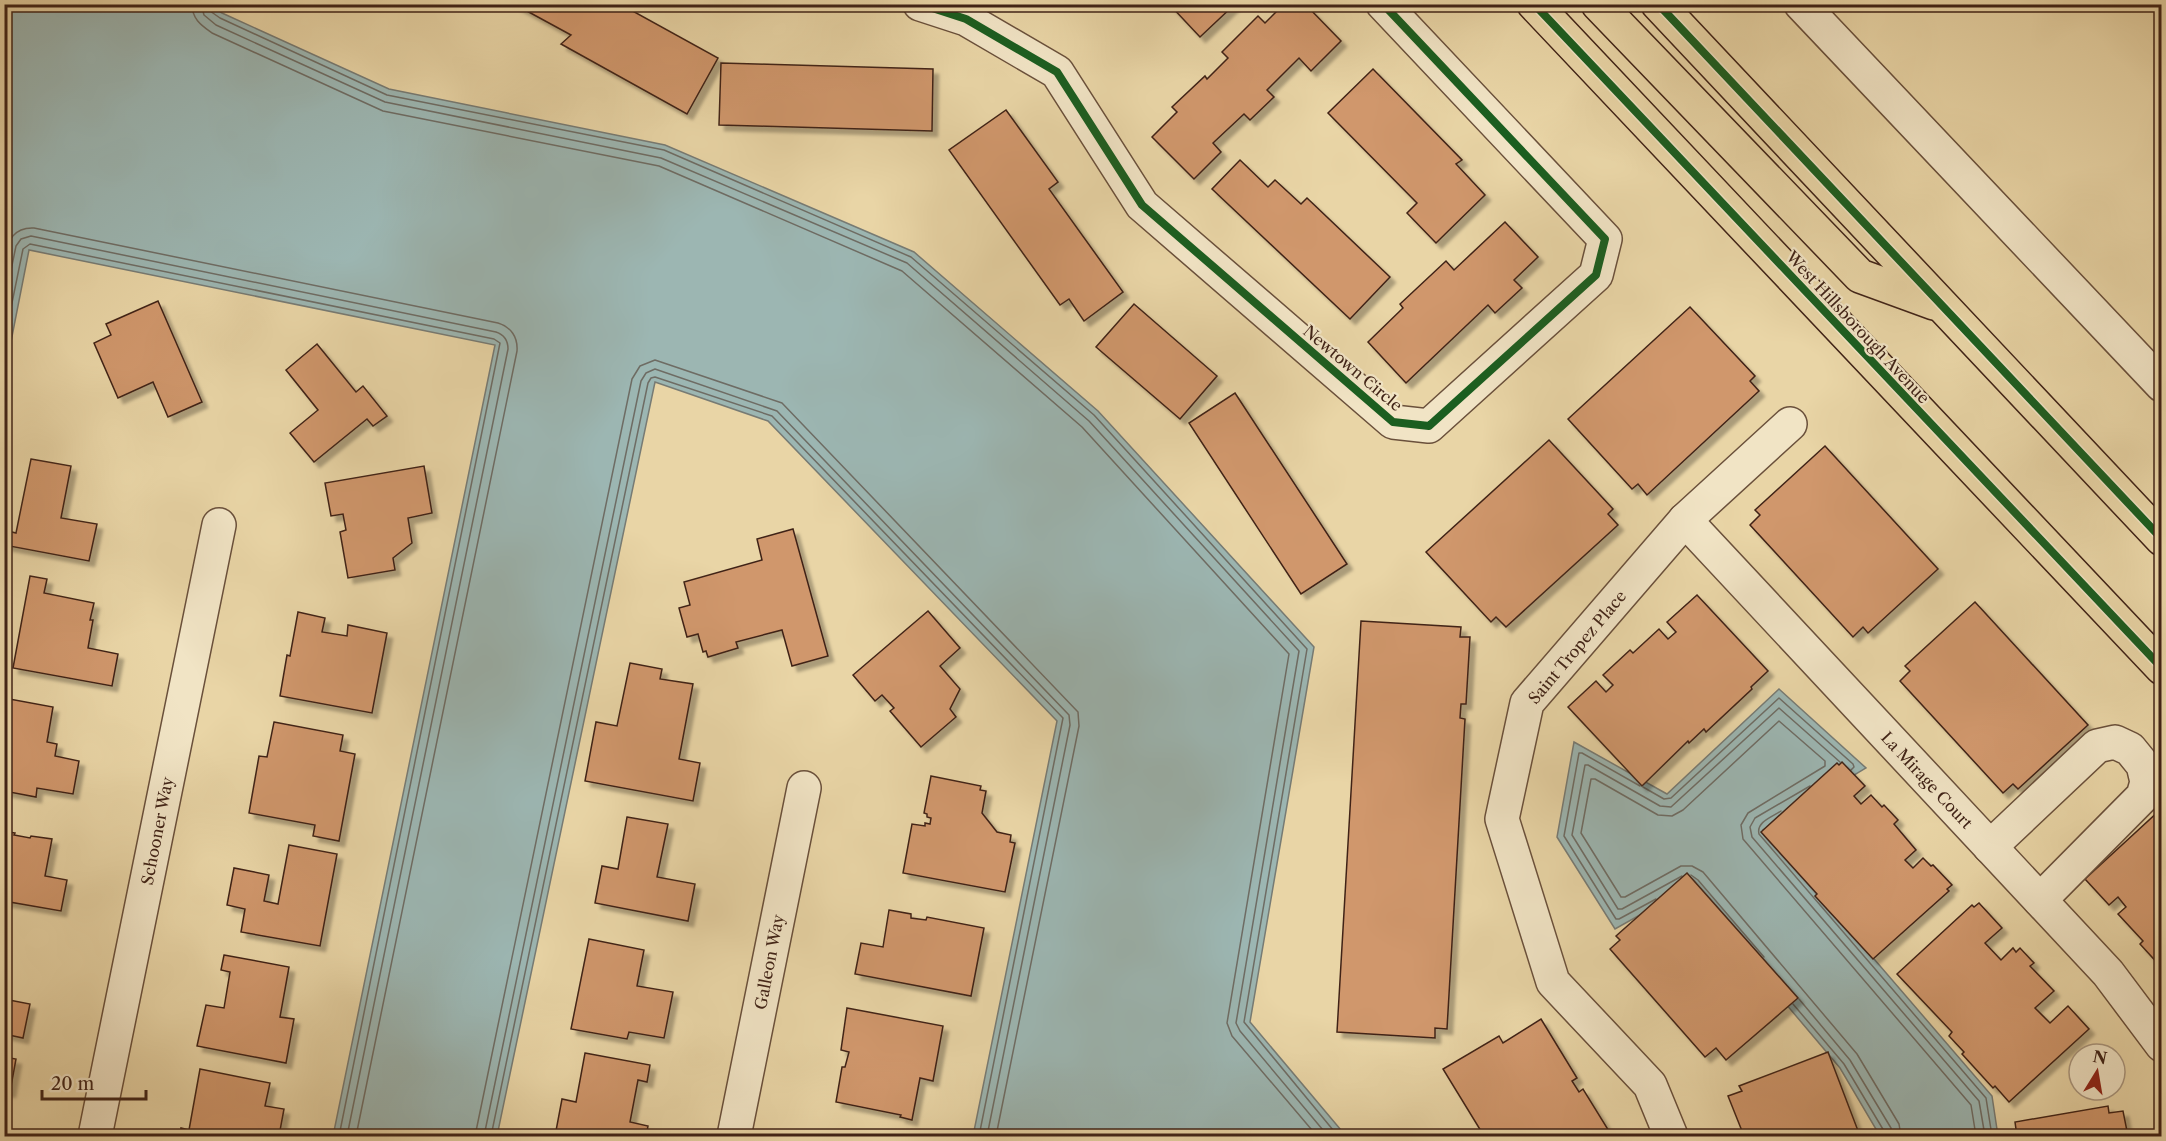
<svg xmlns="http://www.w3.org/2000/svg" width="2166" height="1141" font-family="'Libre Caslon Text',serif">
  <defs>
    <filter id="shadow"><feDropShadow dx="5.5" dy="5.5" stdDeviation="1.5" flood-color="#0004"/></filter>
  </defs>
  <rect width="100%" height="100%" fill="#e9d5a6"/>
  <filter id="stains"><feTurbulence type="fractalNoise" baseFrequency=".00333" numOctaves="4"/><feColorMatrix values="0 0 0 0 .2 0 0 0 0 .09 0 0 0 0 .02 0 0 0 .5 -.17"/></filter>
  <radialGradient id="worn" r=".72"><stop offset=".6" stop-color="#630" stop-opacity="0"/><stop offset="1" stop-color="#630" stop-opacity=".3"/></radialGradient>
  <g fill="#9cb6b2" stroke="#777b74" stroke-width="1.5">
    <polygon points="5,4 211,5 222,13 389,89 665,145 914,252 1098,411 1314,647 1250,1022 1346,1136 973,1136 1057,721 768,421 655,382 497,1136 333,1136 495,345 29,250 5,372"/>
    <polygon points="1779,689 1866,768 1763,830 1992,1096 1998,1136 1880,1136 1840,1068 1688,888 1615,929 1557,837 1574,742 1667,794"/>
  </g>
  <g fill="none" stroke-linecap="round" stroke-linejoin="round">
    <g stroke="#6e6c64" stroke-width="1.5">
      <path d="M 192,4 C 192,19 201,25 212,33 L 383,111 L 659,166 L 902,271 L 1082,427 L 1289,654 L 1227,1023 L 1232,1036 L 1317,1136"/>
      <polyline points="201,4 204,15 216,25 385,102 661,158 907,263 1089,421 1299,651 1236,1023 1240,1031 1328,1136"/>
      <polyline points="208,4 210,11 220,18 387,95 664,150 911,257 1094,415 1307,649 1244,1022 1338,1136"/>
      <path d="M 4,258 C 8,240 14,227 34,228 L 498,323 C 511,327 518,337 517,351 L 356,1136"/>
      <path d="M 4,304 L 16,246 L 21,239 L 31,236 L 496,332 C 505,335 508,341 508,349 L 347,1136"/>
      <polyline points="4,342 23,249 30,244 494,339 500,343 339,1136"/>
      <polyline points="1640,786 1582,753 1579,753 1564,836 1616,919 1619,919 1656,899"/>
      <polyline points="1810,786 1755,818 1750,827 1752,837 1979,1101 1985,1136"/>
      <polyline points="1643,787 1664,799 1671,798 1779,698 1853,764 1854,767 1851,770"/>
      <path d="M 1781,811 C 1772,817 1756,822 1759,834 L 1986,1098 L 1992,1136"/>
      <polyline points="1691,875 1698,880 1764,957"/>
      <polyline points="1682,876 1622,909 1618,909 1572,835 1585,765 1588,765 1660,806 1671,807 1779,708 1840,762"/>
      <polyline points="1799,999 1850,1060 1891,1128 1892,1136"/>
      <polyline points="1793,1004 1844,1064 1884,1131 1885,1136"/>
      <polyline points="475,1136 632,379 640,366 655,360 782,403 1078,712 1079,726 996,1136"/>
      <polyline points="484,1136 641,381 646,373 655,369 777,411 1069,715 1070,725 987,1136"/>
      <polyline points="491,1136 648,383 651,378 655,377 772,416 1063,718 979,1136"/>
      <polyline points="1901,1136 1899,1124 1857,1054 1703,872 1692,866 1681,866 1625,897 1621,897 1581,833 1591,779 1595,779 1658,815 1672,816 1683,810 1779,721 1825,761 1825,766 1748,813 1741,825 1743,839 1971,1105 1976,1136"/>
    </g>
  </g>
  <g fill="#d0976c" stroke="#402317" stroke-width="1.5" filter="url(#shadow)">
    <polygon points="514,4 620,4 718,58 687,114 561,44 571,35"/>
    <polygon points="1169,4 1235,4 1200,37"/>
    <polygon points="1284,4 1305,4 1341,41 1311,71 1299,58 1267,90 1274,97 1250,120 1244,114 1213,143 1221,152 1194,179 1152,137 1177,112 1172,107 1205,76 1207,79 1228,58 1222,52 1258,16 1265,23"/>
    <polygon points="721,63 933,69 932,131 719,125"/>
    <polygon points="1373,69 1462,160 1456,164 1485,195 1436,243 1407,213 1417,203 1328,113"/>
    <polygon points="1006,110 1058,182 1049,189 1123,292 1084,321 1069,299 1060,305 949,150"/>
    <polygon points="1240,160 1268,187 1275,180 1301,204 1307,198 1390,277 1350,319 1212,189"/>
    <polygon points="1505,222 1538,257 1514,280 1522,288 1495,313 1488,305 1406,383 1368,342 1403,308 1400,304 1446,261 1454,270"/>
    <polygon points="158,301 202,402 168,417 153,382 118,398 94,343 111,335 106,324"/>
    <polygon points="1134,304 1217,376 1180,419 1096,347"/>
    <polygon points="1690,307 1755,376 1750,381 1759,391 1647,495 1638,484 1632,489 1568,419"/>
    <polygon points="317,344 356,392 363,386 387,416 373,426 367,419 314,462 290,433 318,410 286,370"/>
    <polygon points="1235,393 1347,564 1301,594 1189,423"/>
    <polygon points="1549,440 1613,509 1608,514 1618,525 1506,627 1496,617 1491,622 1426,552"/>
    <polygon points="1825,446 1938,569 1868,633 1863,627 1853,637 1750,525 1760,515 1755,510"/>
    <polygon points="31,459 71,466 61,518 97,524 89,561 4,545 4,530 16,533"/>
    <polygon points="424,466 432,513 408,518 412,543 393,558 395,570 348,578 340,532 346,530 343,514 331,516 325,483"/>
    <polygon points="793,529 828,656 792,666 782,630 736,642 738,648 708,657 706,651 703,652 698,634 687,637 679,608 690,605 684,582 762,560 757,539"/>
    <polygon points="30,576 47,579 44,593 94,603 90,620 93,620 88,648 118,654 112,686 13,668"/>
    <polygon points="1697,595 1768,671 1751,687 1752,689 1706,732 1704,729 1689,743 1688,741 1642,786 1568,707 1596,681 1606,692 1613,685 1603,675 1630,650 1633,653 1659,629 1668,639 1676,632 1667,622"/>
    <polygon points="1975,602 2088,725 2018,789 2013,784 2003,793 1900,681 1910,671 1905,666"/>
    <polygon points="928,611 960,648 940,666 960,689 950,709 956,717 921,747 890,711 894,708 882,695 875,701 853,675"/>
    <polygon points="298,612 325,618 322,632 347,636 348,625 387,633 372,713 280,696 287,655 290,656"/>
    <polygon points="1361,621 1461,627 1460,637 1470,637 1466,704 1461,704 1460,718 1465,719 1447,1029 1435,1028 1435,1038 1337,1032"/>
    <polygon points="630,663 662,669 660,679 693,684 679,759 700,763 693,801 585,781 596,722 617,726"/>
    <polygon points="4,698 53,707 47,742 57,744 55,756 79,761 73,794 37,788 36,797 4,791"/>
    <polygon points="274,722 343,735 340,751 355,754 339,841 313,836 315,825 249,813 259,756 267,757"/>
    <polygon points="1842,762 1865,786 1854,796 1861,804 1871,795 1882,807 1884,805 1898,820 1894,824 1916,850 1905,860 1913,868 1923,858 1931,866 1933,865 1952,885 1947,889 1949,891 1873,959 1815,896 1817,894 1761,832 1837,763 1839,765"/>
    <polygon points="931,776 981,786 980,790 986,791 982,813 997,832 1011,835 1010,842 1015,843 1005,892 903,873 912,824 925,826 925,823 930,824 931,818 927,817 927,814 924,813"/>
    <polygon points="2160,810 2162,811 2162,968 2140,944 2143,941 2118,914 2126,907 2118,897 2109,905 2085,879"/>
    <polygon points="627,817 668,824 657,877 695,884 688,921 595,903 602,866 618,869"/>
    <polygon points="4,831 15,833 14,835 30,838 31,836 52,839 45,876 67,880 61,911 4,901"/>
    <polygon points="289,845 337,854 320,946 241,932 245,909 227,905 234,868 269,875 264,901 278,904"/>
    <polygon points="1687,873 1798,998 1726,1060 1716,1048 1705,1057 1610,949 1620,940 1616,936"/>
    <polygon points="1979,903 2002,928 1985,943 2001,960 2013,948 2016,952 2020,948 2034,963 2030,966 2054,991 2035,1008 2050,1023 2068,1006 2089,1029 2009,1102 1995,1086 1993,1088 1962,1054 1964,1052 1949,1036 1952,1032 1897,974 1972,905 1974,907"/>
    <polygon points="889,910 911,914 911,918 926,920 927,917 984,928 971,996 855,974 861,943 883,947"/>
    <polygon points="589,939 644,950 637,986 673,992 664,1038 629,1032 627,1039 571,1029"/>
    <polygon points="224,955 289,967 280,1017 294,1019 286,1063 197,1046 206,1005 224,1008 230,972 221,970"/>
    <polygon points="4,999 30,1004 23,1038 4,1034"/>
    <polygon points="847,1008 943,1026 933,1081 920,1078 912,1120 900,1117 901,1115 836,1102 842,1067 845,1067 849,1052 841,1050"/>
    <polygon points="1541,1019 1577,1078 1572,1081 1579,1092 1583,1089 1612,1136 1484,1136 1443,1069 1499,1036 1503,1043"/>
    <polygon points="1828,1052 1860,1136 1744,1136 1728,1096 1742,1091 1739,1086"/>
    <polygon points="585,1053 650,1065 647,1082 638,1080 630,1122 648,1126 646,1136 555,1136 562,1099 576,1102"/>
    <polygon points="4,1057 16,1059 10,1092 4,1091"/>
    <polygon points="200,1069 270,1083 265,1106 284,1109 279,1136 180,1136 181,1128 189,1130"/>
    <polygon points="2108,1106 2109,1113 2123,1111 2128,1136 2017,1136 2015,1122"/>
  </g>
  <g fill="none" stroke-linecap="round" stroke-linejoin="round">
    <g stroke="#6a503b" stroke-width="36">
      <g id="minor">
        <polyline points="920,4 966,19 1057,72 1142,205 1393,422 1429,426 1596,275 1605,239 1383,4"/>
        <polyline points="1801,4 2162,385"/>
        <polyline points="1685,520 2108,973 2162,1045"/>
        <polyline points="1990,847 2097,746 2115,742 2130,749 2143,765 2147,782 2143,796 2040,900"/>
        <polyline points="95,1136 219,525"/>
        <polyline points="734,1136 804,788"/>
        <polyline points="1671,1136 1650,1085 1553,982 1502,819 1527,703 1685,520 1790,424"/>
      </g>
    </g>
    <g stroke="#402317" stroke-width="36">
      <g id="major">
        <polyline points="1534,4 2162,668"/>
        <polyline points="1598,4 1860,276 1934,303"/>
        <polyline points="1658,4 2162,539"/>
      </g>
    </g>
    <use href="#minor" stroke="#f1e4c5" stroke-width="33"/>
    <use href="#major" stroke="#e9d5a6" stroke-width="33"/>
    <g stroke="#f1e4c5" stroke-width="11">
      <g id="cycleway">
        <polyline points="920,4 966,19 1057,72 1142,205 1393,422 1429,426 1596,275 1605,239 1383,4"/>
        <polyline points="1534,4 2162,668"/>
        <polyline points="1658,4 2162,539"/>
      </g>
    </g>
    <use href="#cycleway" stroke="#1b5e20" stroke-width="8"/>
  </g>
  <g text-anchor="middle" stroke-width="4.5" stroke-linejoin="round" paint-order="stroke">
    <g font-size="16" fill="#402317" stroke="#f1e4c5">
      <text transform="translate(1858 327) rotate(47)" y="6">West Hillsborough Avenue</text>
      <text transform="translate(1353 368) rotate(40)" y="6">Newtown Circle</text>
      <text transform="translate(1577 647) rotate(-50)" y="6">Saint Tropez Place</text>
      <text transform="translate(1927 780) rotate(47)" y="6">La Mirage Court</text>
      <text transform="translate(157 831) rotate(-79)" y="6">Schooner Way</text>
      <text transform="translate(769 962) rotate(-79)" y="6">Galleon Way</text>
    </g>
  </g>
  <rect width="2166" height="1141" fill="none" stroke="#e9d5a6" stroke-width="24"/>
  <rect x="6" y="6" width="2154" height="1129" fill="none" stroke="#402317" stroke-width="3"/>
  <rect x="12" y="12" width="2142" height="1117" fill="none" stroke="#402317" stroke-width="1.5"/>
  <g transform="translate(2097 1072) rotate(11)"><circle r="28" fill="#f1e4c5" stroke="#aa977f" stroke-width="1.5"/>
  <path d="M0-4.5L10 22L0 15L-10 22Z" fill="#8f2418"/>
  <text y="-9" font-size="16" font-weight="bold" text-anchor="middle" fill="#402317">N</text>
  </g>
  <path d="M42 1090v9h104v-9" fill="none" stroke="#402317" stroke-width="3"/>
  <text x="51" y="1090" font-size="18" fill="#402317" stroke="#f1e4c5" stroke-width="4.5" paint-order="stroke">20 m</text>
  <rect width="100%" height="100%" filter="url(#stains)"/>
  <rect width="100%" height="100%" fill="url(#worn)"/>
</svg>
